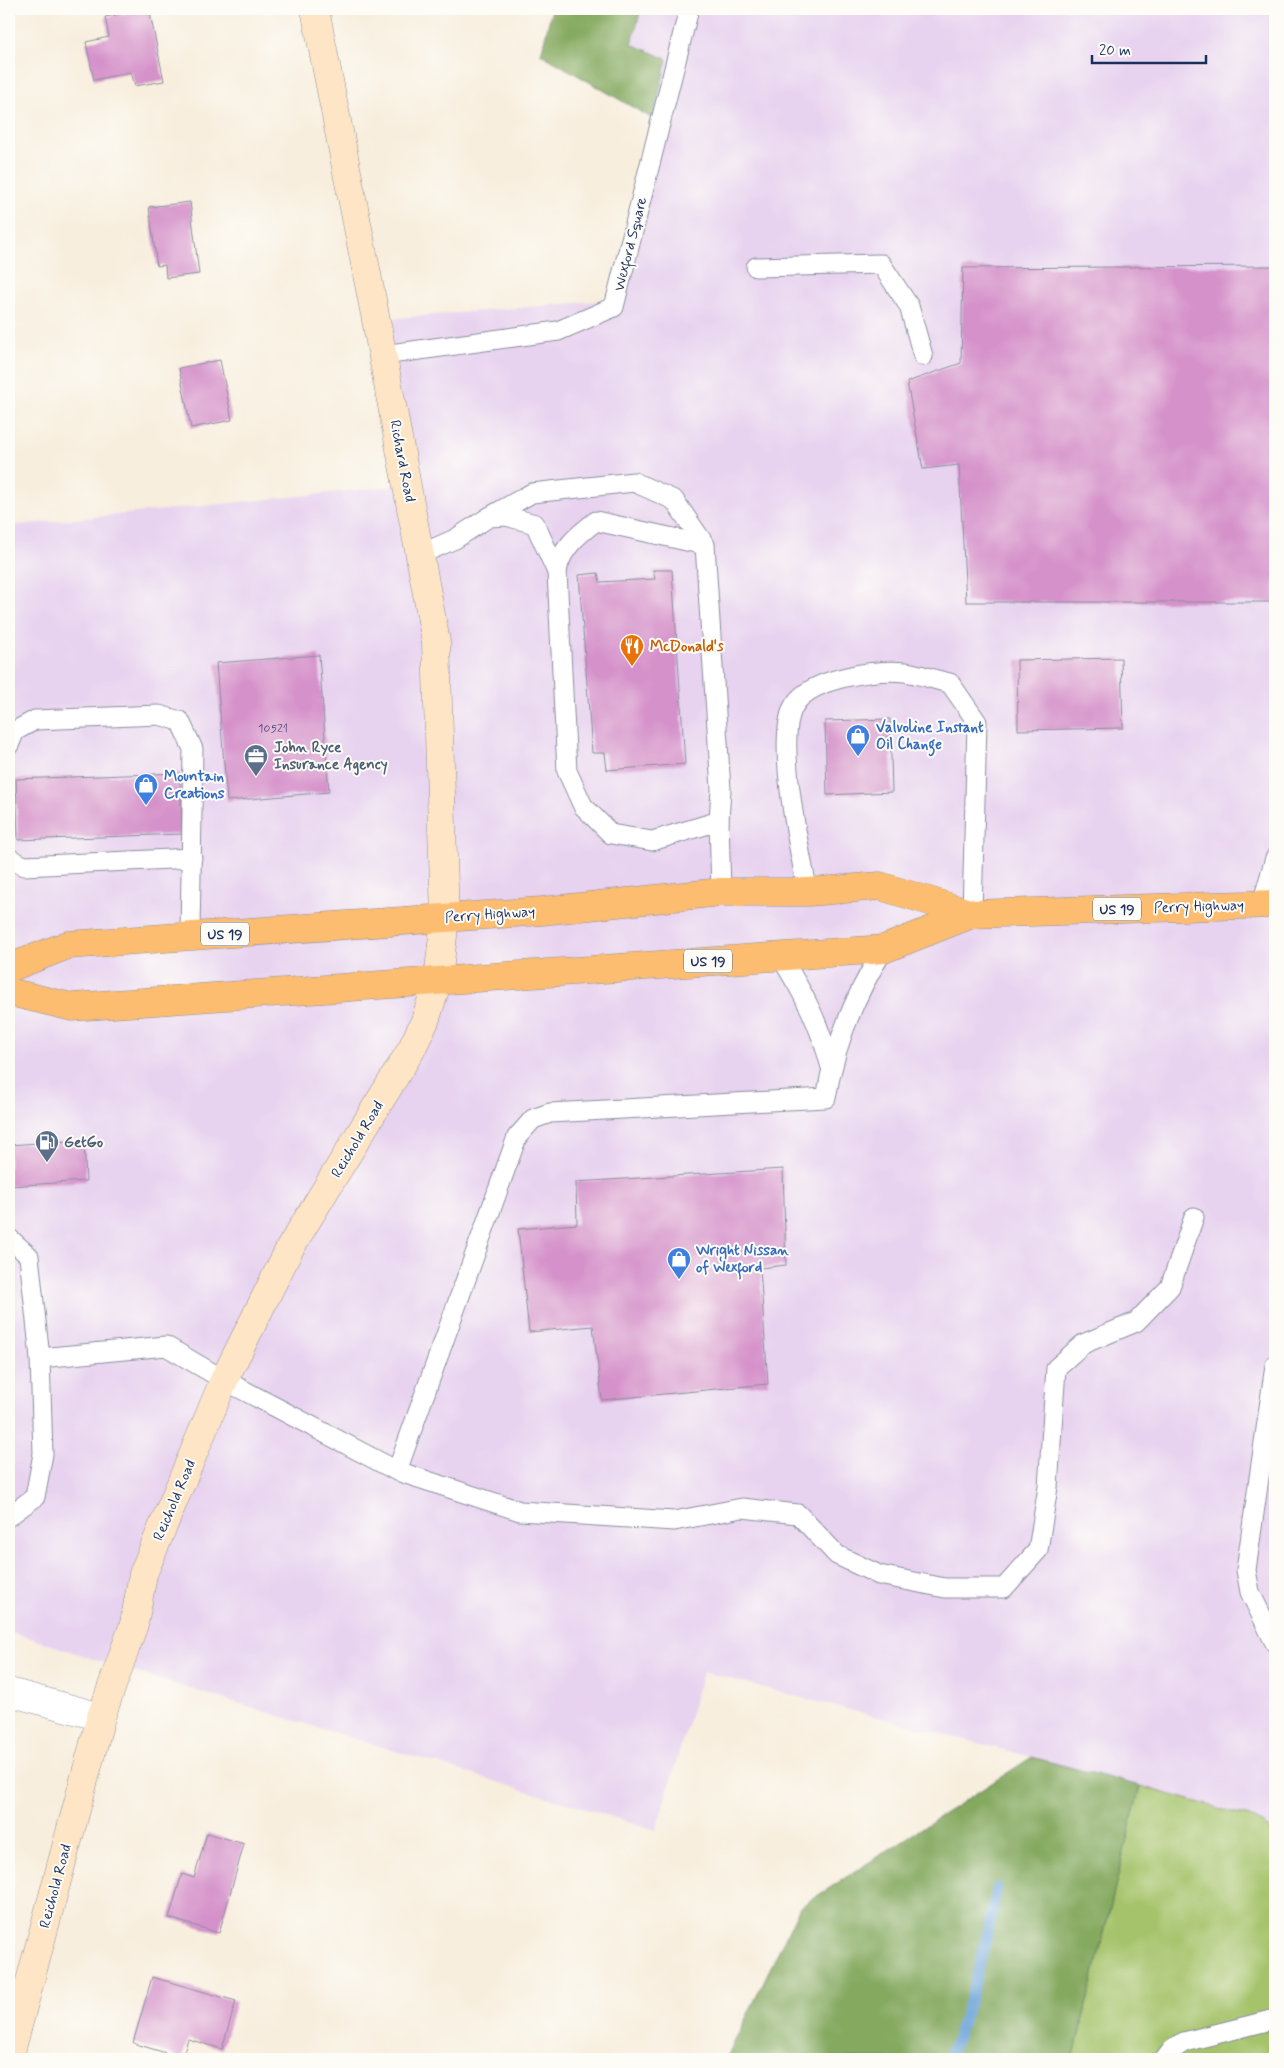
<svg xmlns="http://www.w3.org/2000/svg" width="1284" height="2068" font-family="Mynerve,sans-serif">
  <rect width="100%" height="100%" fill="#fdfcf7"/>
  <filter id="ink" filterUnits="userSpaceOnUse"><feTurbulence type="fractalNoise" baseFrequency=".02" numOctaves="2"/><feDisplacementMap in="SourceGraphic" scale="10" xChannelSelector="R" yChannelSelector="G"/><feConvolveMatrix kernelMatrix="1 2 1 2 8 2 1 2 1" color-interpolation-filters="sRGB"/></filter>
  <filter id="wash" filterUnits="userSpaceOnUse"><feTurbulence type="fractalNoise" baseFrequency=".0096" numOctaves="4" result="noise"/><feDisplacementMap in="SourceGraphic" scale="20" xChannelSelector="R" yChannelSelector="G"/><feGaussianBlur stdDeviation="1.12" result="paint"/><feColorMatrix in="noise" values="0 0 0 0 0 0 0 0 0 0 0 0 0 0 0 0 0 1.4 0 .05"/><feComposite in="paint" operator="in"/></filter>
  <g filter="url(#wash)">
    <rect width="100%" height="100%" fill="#f8eede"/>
    <polygon fill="#e7d2ef" points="641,9 1275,9 1275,1832 1250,1817 1032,1757 703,1672 656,1830 118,1667 9,1631 9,526 407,485 376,320 610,300 667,58 632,44"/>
    <polygon fill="#a5c36b" stroke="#607964" points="1140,1786 1250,1817 1275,1832 1275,2059 1073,2059"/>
    <g fill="#84a95f" stroke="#506c5e">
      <polygon points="552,9 641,9 632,44 667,59 653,119 541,54"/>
      <polygon points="1032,1757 1140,1786 1073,2059 726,2059 800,1907"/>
    </g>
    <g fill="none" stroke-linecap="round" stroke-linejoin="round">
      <path stroke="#6aa3d9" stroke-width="11" d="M 948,2059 C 972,2005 985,1946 997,1888"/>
    </g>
    <g id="blocks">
      <g fill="#d592ca">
        <polygon points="149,9 164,81 135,86 131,72 94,80 86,42 109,37 105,17"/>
        <polygon points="190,202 199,274 166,278 165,265 157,266 149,207"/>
        <polygon points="1275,266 1275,602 966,602 959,465 923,469 907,382 961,363 963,268"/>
        <polygon points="220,360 232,420 191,428 179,368"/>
        <polygon points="653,570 672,570 685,764 607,770 605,753 592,753 579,575 598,573 600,582 655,579"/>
        <polygon points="319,655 329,792 227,801 216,663"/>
        <polygon points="1121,658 1123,728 1018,730 1017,660"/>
        <polygon points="890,719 892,792 827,795 825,721"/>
        <polygon points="180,773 182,834 18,840 16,779"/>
        <polygon points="84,1140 86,1181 9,1186 9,1145"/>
        <polygon points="783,1169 786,1265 760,1268 768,1384 602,1400 593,1326 529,1332 518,1229 577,1224 576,1182"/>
        <polygon points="207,1833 244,1844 219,1933 169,1918 182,1874 194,1878"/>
        <polygon points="152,1977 236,2001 222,2049 188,2039 182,2058 133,2043"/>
      </g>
    </g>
  </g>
  <g filter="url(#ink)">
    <use href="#blocks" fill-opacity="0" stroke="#8a8e9e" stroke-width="1"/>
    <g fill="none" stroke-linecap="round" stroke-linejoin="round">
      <g stroke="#8a8e9e" stroke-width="21">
        <g id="lane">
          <polyline points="756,267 881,264 909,306 923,356"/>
          <polyline points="383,355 558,331 614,307 689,9"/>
          <polyline points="489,517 506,516 535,524 557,572 567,771 583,806 611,834 652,841 719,821"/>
          <polyline points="421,554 455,539 489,517 532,493 634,482 674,500 705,545 721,789 719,821 721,892"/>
          <path d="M 557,572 C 560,549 579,534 596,521 L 705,545"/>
          <polyline points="9,745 15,731 35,720 159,715 180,721 193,749 190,936"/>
          <polyline points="9,858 24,866 192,858"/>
          <path d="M 808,892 C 800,854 774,735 795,704 C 812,678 876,669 905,672 C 920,674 935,680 950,683 L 977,722 L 972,914"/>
          <polyline points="1262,904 1275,858"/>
          <path d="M 780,956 C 805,995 819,1023 831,1067"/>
          <polyline points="9,1238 29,1256 40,1358 166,1346 224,1380 397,1471 520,1511 674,1521 742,1508 798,1514 837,1555 879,1575 945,1588 1004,1588 1038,1550 1048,1487 1056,1368 1083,1344 1136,1322 1170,1287 1194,1217"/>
          <polyline points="1275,1365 1246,1570 1250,1592 1275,1643"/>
          <path d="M 397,1471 L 517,1137 L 533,1119 L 550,1113 L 826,1098 C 835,1043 854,996 884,949"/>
          <polyline points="9,1516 35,1497 43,1454 40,1358"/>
          <polyline points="1165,2059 1172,2050 1184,2042 1275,2019"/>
        </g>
      </g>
      <g stroke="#8a8e9e" stroke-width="29">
        <polyline id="street" points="9,1692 101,1717"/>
      </g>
      <g stroke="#8a8e9e" stroke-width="29">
        <polyline id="secondary" points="9,2059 101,1717 134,1624 143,1574 224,1380 290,1248 411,1050 425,1021 438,980 445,918 436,642 376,320 315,9"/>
      </g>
      <g stroke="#8a8e9e" stroke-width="29">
        <g id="highway">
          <polyline points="9,968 68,945 542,911 721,892 808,892 880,886 972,914 1275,904"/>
          <polyline points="9,992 72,1007 884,949 972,914"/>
        </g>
      </g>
      <use href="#lane" stroke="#fff" stroke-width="19"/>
      <use href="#street" stroke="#fff" stroke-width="28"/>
      <use href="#secondary" stroke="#fee5c5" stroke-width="28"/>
      <use href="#highway" stroke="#fcbd6f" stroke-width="28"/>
    </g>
  </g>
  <defs>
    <g id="restaurant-pin" transform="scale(1.25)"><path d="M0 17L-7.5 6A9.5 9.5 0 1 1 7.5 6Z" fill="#e8710a" stroke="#fdfcf7"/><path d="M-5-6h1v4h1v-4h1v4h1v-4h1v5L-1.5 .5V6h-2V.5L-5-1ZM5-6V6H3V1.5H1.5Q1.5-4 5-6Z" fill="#fff"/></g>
    <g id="shop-pin" transform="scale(1.25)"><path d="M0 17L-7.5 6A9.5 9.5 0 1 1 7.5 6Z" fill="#3f7fe0" stroke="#fdfcf7"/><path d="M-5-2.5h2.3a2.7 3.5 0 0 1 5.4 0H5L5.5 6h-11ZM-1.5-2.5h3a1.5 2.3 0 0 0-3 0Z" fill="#fff"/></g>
    <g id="office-pin" transform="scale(1.25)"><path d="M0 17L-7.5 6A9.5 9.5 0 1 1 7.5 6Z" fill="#5c6f8a" stroke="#fdfcf7"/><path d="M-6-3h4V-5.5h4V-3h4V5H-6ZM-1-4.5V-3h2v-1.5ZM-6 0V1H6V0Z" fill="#fff"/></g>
    <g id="fuel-pin" transform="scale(1.25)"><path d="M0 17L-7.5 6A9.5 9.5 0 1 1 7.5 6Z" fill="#5c6f8a" stroke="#fdfcf7"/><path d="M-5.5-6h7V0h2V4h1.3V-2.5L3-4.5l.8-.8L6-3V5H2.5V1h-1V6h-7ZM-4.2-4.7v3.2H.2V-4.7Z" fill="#fff"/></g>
  </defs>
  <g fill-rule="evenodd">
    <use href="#restaurant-pin" x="632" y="646"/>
    <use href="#shop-pin" x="858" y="736"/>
    <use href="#office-pin" x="256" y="756"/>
    <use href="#shop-pin" x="146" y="785"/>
    <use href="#fuel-pin" x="47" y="1142"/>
    <use href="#shop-pin" x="679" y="1259"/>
  </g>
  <g text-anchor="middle" stroke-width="4" stroke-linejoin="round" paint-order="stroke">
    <g font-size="12" fill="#4a4879">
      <text x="273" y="732">10521</text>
    </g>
    <g fill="#fdfcf7" stroke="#5f6c8c" stroke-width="1">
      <rect x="1093" y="897.5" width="48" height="23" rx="4"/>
      <rect x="201" y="922.5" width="48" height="23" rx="4"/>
      <rect x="684" y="949.5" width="48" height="23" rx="4"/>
    </g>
    <g font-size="14" font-weight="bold" fill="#1b2f5e">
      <text x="1117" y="914">US 19</text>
      <text x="225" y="939">US 19</text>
      <text x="708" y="966">US 19</text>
    </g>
    <g font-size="15" fill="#1b2f5e" stroke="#fdfcf7">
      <text transform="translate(630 244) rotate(-76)" y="5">Wexford Square</text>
      <text transform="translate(403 461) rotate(79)" y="5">Richard Road</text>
      <text transform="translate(1199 906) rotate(-2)" y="5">Perry Highway</text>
      <text transform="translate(490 914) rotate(-4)" y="5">Perry Highway</text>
      <text transform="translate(357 1139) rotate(-59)" y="5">Reichold Road</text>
      <text transform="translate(174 1500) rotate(-67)" y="5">Reichold Road</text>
      <text transform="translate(55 1886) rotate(-75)" y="5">Reichold Road</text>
    </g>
    <g font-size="15" font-weight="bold" fill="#c56008" stroke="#fdfcf7" text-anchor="start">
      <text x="650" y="651">McDonald's</text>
    </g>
    <g font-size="15" font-weight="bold" fill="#366cbe" stroke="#fdfcf7" text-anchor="start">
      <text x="876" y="732">Valvoline Instant<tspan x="876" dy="17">Oil Change</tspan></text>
      <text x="164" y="781">Mountain<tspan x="164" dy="17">Creations</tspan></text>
      <text x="696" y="1255">Wright Nissan<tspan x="696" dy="17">of Wexford</tspan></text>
    </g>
    <g font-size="15" font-weight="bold" fill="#4e5e75" stroke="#fdfcf7" text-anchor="start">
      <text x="274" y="752">John Ryce<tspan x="274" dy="17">Insurance Agency</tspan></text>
      <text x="64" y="1147">GetGo</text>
    </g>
  </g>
  <rect width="1284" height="2068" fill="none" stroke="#fdfcf7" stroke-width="30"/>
  <path d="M1092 55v8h114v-8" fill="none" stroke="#1b2f5e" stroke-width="2.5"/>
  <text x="1099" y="55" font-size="15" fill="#1b2f5e" stroke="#fdfcf7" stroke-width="4" paint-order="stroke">20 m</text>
</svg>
